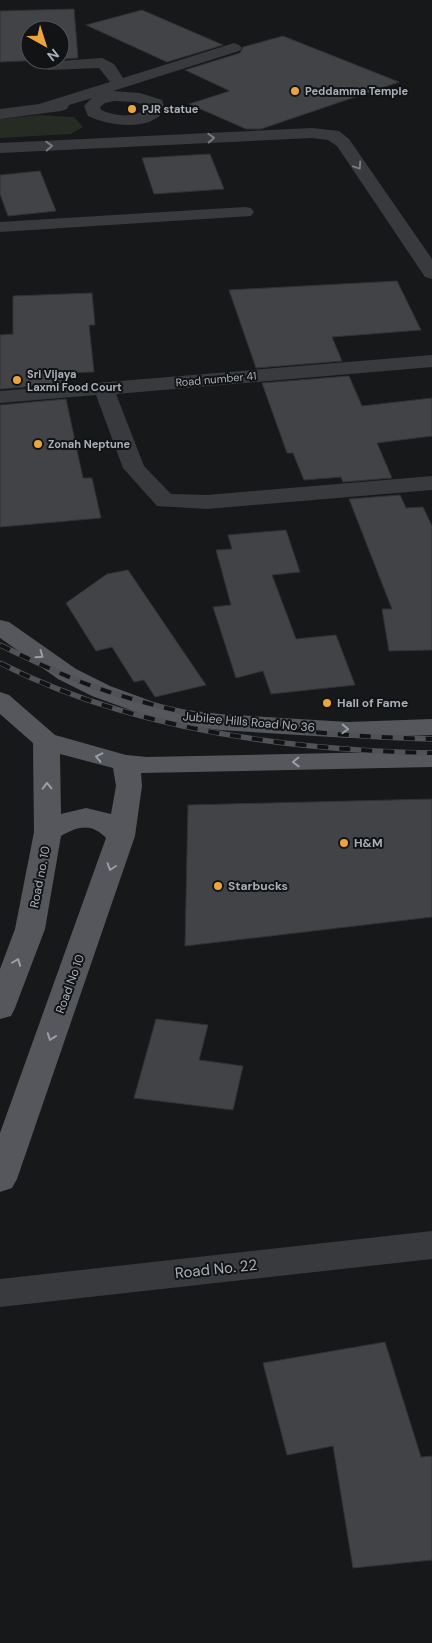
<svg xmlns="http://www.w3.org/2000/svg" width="432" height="1643" font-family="'DM Sans',sans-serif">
  <rect width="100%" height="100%" fill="#171819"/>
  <polygon fill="#242c24" points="40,115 74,117 83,127 71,134 0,138 0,119"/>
  <g fill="#424346" stroke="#323235">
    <polygon points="74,9 78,58 60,59 60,30 30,30 30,60 46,60 0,62 0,11"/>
    <polygon points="142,10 223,45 167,62 86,25"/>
    <polygon points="283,36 399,82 261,129 246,129 189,104 230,91 185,70 240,53 243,47"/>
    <polygon points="210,154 224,189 154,194 142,158"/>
    <polygon points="40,171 56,211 8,216 0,194 0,175"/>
    <polygon points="397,281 421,330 332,337 342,361 256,368 229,290"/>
    <polygon points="92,293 95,325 89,325 94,372 60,373 62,384 0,389 0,335 13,334 13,296"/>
    <polygon points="349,376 362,406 432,398 432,436 377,443 392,478 343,482 341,477 304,480 293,453 287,453 262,383"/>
    <polygon points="66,399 83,478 92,478 101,518 0,527 0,405"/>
    <polygon points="400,495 406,508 423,507 432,526 432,650 389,651 382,609 392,609 349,499"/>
    <polygon points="286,530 300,572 272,575 296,639 336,635 355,685 271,694 263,671 236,678 213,607 231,605 216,550 232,549 228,535"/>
    <polygon points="128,570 206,685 155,697 144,680 134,682 112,647 96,651 66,603 107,574"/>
    <polygon points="432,799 432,917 185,946 188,805"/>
    <polygon points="156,1019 208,1025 199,1060 243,1066 233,1110 134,1098"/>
    <polygon points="385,1342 421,1457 432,1456 432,1560 353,1568 333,1446 287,1455 263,1363"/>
  </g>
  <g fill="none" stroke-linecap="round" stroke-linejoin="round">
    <g fill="#393a3e" fill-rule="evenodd">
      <path d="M 234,43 L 239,45 L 242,48 L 239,51 L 113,91 L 140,93 L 162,100 L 165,110 C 150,132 109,126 88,116 L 84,106 L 92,98 L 69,105 L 67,109 L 61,111 L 0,119 L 0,109 L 39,104 L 110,82 L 99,68 L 50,70 L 44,68 L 42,65 L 44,62 L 102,58 L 114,64 L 123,78 ZM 114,101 L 135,102 L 148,106 L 149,108 C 134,118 117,117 101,110 L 100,107 L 105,103 Z"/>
      <polygon points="312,128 339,131 349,139 432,259 432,279 425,277 337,146 328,140 312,138 0,153 0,143"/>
      <polygon points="245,207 251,208 254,212 251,216 0,232 0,222"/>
      <polygon points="432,355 432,367 116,394 144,466 171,494 207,495 432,476 432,490 207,509 157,506 123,468 96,395 0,403 0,391"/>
      <polygon points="432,1231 432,1259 0,1307 0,1279"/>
    </g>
    <g fill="#55575d" fill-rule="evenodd">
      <polygon points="0,620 9,622 76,669 110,686 170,708 220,714 348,722 432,719 432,735 348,738 220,730 166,723 92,696 58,679 0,638"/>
      <path d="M 0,692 L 9,695 L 55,735 L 126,755 L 147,757 L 432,751 L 432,767 L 141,773 L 142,786 L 135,836 L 17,1179 L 12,1188 L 0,1192 L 0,1133 L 106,838 C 91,823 79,826 61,836 L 45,929 L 15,1008 L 11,1016 L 0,1019 L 0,969 L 15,929 L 34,832 L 33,743 L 0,714 ZM 60,754 L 113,768 L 116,786 L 111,814 L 86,808 L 61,814 Z"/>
    </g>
    <g stroke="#505257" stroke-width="5.5">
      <g id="rail">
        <path d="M 0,645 C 33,661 66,677 100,689 C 207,725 320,736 432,739"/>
        <path d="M 0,663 C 128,729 290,750 432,753"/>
      </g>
    </g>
    <use href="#rail" stroke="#121314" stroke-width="4" stroke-dasharray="11" stroke-linecap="butt"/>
  </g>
  <defs><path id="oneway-chevron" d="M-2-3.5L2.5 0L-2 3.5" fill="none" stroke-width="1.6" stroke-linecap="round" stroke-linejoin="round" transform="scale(1.25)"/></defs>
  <g stroke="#777b82">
    <use href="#oneway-chevron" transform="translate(211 138) rotate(-3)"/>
    <use href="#oneway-chevron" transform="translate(49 146) rotate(-3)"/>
    <use href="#oneway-chevron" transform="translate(358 166) rotate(56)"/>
  </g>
  <g stroke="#999ea7">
    <use href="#oneway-chevron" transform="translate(40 655) rotate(35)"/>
    <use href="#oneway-chevron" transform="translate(345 729) rotate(2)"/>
    <use href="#oneway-chevron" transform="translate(99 757) rotate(-167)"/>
    <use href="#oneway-chevron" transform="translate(296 762) rotate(179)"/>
    <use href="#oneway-chevron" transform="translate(47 786) rotate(-91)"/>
    <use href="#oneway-chevron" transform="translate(111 867) rotate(108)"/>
    <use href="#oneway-chevron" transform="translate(17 962) rotate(-69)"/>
    <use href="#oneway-chevron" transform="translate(51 1037) rotate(110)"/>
  </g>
  <g fill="#eca53d" stroke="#121314" stroke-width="2">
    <circle cx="295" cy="91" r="5"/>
    <circle cx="132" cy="109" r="5"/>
    <circle cx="17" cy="380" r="5"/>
    <circle cx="38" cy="444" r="5"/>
    <circle cx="327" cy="703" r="5"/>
    <circle cx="344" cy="843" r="5"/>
    <circle cx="218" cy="886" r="5"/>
  </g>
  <g text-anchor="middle" stroke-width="4" stroke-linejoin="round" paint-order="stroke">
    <g font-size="11" font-weight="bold" fill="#aab0b9" stroke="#121314" text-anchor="start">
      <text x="305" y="95">Peddamma Temple</text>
      <text x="142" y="113">PJR statue</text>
      <text x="27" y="378">Sri Vijaya<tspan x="27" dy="13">Laxmi Food Court</tspan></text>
      <text x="48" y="448">Zonah Neptune</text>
    </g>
    <g font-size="11" fill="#aab0b9" stroke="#121314">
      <text transform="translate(216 379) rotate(-5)" y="4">Road number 41</text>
    </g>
    <g font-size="12" font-weight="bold" fill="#aab0b9" stroke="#121314" text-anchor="start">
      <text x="337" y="707">Hall of Fame</text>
      <text x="354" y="847">H&amp;M</text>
      <text x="228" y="890">Starbucks</text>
    </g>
    <g font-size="12" fill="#aab0b9" stroke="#121314">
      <text transform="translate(249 722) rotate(5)" y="4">Jubilee Hills Road No 36</text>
      <text transform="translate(40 877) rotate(-79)" y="4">Road no. 10</text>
      <text transform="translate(70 984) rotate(-70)" y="4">Road No 10</text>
    </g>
    <g font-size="15" fill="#aab0b9" stroke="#121314">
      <text transform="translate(216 1269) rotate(-6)" y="5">Road No. 22</text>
    </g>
  </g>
  <g transform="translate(45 45) rotate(141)"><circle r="24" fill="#121314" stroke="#4f5256"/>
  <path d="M0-4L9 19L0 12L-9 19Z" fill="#eca53d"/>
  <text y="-8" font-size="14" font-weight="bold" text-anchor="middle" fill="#aab0b9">N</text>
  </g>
</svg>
